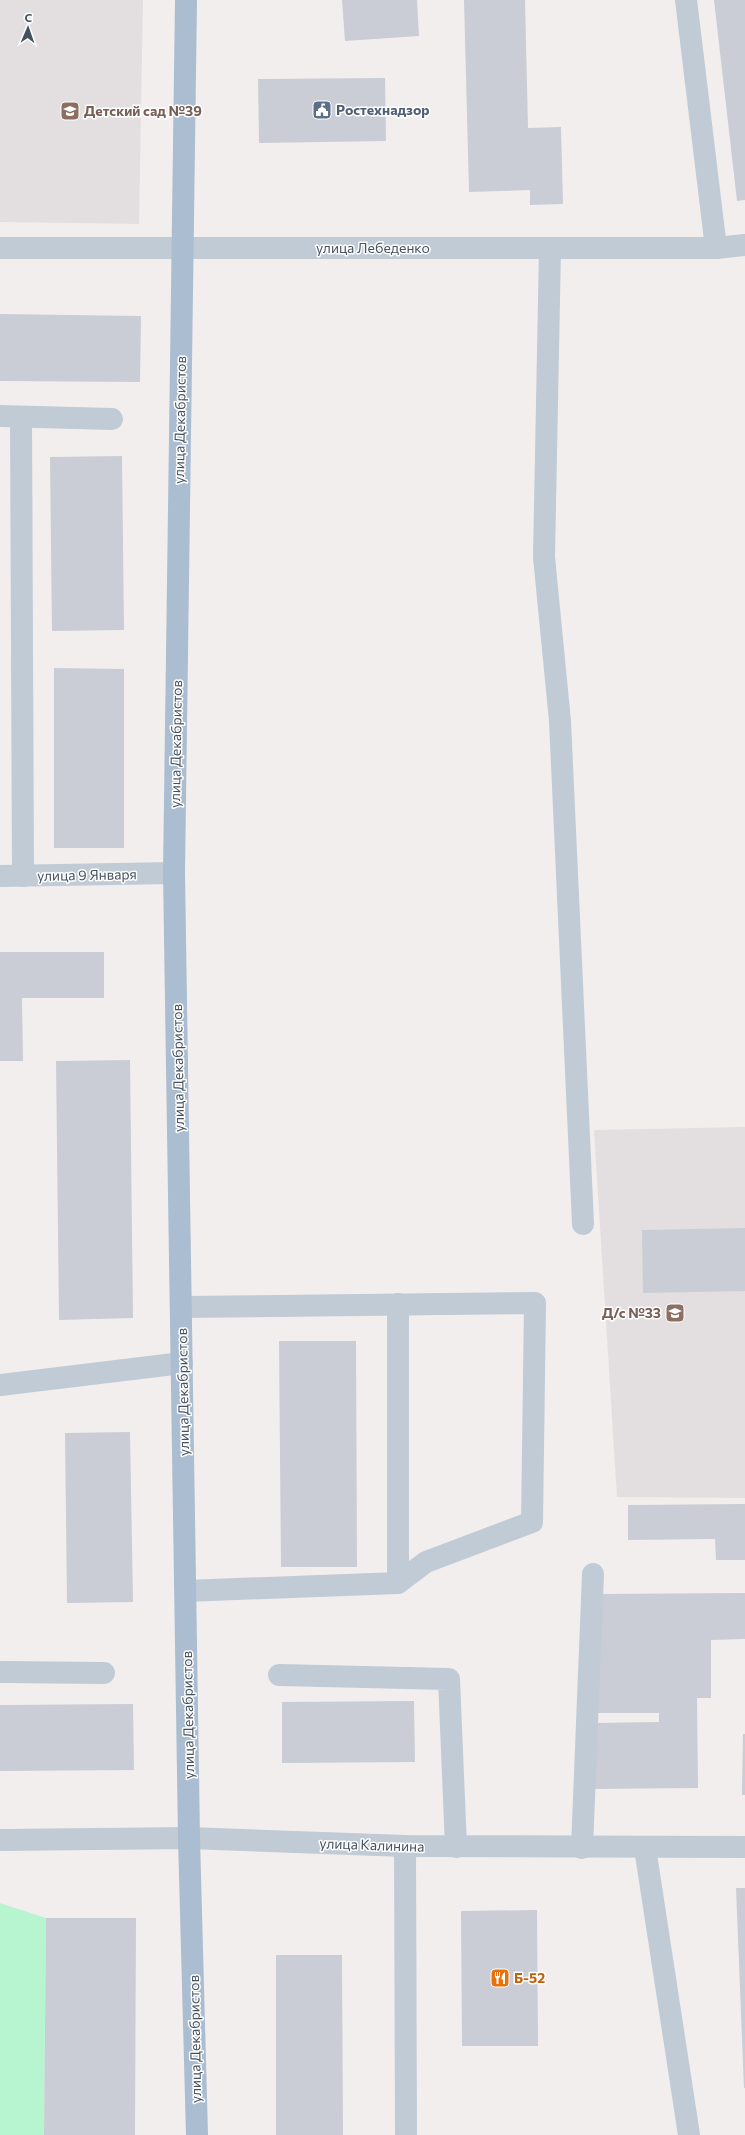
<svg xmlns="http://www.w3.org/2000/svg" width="745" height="2135" font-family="Commissioner,sans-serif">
  <rect width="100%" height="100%" fill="#f2eeee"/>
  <g fill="#e3dfe0">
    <polygon points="0,0 143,0 139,224 0,222"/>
    <polygon points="745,1127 745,1498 617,1497 594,1130"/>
  </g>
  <polygon fill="#b7f5d1" points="0,1903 46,1918 44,2135 0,2135"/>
  <g fill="#cacdd5">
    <polygon points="342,0 417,0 419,36 345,41"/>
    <polygon points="464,0 525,0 528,128 561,127 563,204 530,205 530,190 469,192"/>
    <polygon points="714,0 745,0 745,200 737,201"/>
    <polygon points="385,78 386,141 259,143 258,79"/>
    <polygon points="0,314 141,316 140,382 0,381"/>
    <polygon points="122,456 124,630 52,631 50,457"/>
    <polygon points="54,668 124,669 124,848 54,848"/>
    <polygon points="0,952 104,952 104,998 22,998 23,1061 0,1061"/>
    <polygon points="130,1060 133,1318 59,1320 56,1061"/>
    <polygon points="745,1228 745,1291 643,1293 642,1230"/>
    <polygon points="279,1341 356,1341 357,1567 281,1567"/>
    <polygon points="130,1432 133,1602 67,1603 65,1433"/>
    <polygon points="745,1504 745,1560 716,1560 715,1539 628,1540 628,1505"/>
    <polygon points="745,1593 745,1639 711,1640 711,1698 697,1698 698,1788 592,1789 592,1723 659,1722 659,1713 598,1713 598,1594"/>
    <polygon points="414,1701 415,1762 282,1763 282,1702"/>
    <polygon points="133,1704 134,1770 0,1771 0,1705"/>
    <polygon points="743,1734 745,1734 745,1795 742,1795"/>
    <polygon points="736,1888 745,1888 745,2088 744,2088"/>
    <polygon points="537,1910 538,2046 462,2046 461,1911"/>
    <polygon points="46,1918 136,1918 135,2135 44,2135"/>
    <polygon points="276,1955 342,1955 343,2135 276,2135"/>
  </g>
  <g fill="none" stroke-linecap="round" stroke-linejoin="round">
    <g stroke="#c0cbd6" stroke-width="22">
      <polyline points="686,0 716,248"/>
      <polyline points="0,248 716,248 745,245"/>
      <polyline points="550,248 544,557 560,721 583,1224"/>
      <polyline points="0,416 112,419"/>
      <polyline points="21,417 23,876"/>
      <polyline points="0,876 174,873"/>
      <polyline points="398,1304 398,1583"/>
      <polyline points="181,1307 535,1303 532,1522 426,1562 398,1583 186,1591"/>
      <polyline points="0,1385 182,1363"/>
      <polyline points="0,1672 104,1673"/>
      <polyline points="279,1675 449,1679 456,1847"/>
      <polyline points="0,1840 189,1838 405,1846 745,1847"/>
      <polyline points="405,1846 406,2135"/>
      <polyline points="582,1848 593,1574"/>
      <polyline points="645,1848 689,2135"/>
    </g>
    <polyline stroke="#abbdd1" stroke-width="22" points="186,0 174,873 189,1838 197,2135"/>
  </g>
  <defs>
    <g id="civic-square" transform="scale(1)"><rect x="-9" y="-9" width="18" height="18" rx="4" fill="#5c6f8a" stroke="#fff"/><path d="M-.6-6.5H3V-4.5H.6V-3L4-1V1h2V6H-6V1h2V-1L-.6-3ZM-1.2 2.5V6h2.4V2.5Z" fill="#fff"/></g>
    <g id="school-square" transform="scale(1)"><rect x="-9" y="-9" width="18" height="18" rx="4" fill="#8d6e63" stroke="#fff"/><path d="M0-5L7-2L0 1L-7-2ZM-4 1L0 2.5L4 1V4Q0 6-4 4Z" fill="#fff"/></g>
    <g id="restaurant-square" transform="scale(1)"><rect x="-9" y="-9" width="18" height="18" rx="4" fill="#e8710a" stroke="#fff"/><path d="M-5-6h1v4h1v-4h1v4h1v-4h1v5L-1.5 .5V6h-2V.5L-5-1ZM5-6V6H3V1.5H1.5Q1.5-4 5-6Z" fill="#fff"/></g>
  </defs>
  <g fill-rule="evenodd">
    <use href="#civic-square" x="322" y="110"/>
    <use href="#school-square" x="70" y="111"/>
    <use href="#school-square" x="675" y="1313"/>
    <use href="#restaurant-square" x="500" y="1978"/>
  </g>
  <g text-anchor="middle" stroke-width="3" stroke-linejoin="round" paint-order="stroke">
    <g font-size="14" font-weight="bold" fill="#4e5e75" stroke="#fff" text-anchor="start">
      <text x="336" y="115">Ростехнадзор</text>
    </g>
    <g font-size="14" font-weight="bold" fill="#785e54" stroke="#fff" text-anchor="start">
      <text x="84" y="116">Детский сад №39</text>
      <text x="661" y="1318" text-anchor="end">Д/с №33</text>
    </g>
    <g font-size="14" fill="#44515f" stroke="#fff">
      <text x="373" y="253">улица Лебеденко</text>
      <text transform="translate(180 420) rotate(-89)" y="5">улица Декабристов</text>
      <text transform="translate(176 744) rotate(-89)" y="5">улица Декабристов</text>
      <text transform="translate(87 875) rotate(-1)" y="5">улица 9 Января</text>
      <text transform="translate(178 1068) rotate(-91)" y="5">улица Декабристов</text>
      <text transform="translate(183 1392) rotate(-91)" y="5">улица Декабристов</text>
      <text transform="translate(188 1715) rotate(-91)" y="5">улица Декабристов</text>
      <text transform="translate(372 1845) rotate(2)" y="5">улица Калинина</text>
      <text transform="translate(195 2039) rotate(-91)" y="5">улица Декабристов</text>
    </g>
    <g font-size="14" font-weight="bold" fill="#c56008" stroke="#fff" text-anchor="start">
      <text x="514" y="1983">Б-52</text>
    </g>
  </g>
  <g transform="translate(28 28) rotate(2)" stroke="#ffffff" stroke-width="3" paint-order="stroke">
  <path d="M0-3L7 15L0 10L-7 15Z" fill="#44515f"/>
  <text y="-6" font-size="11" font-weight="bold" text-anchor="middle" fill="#44515f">С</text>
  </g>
</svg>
